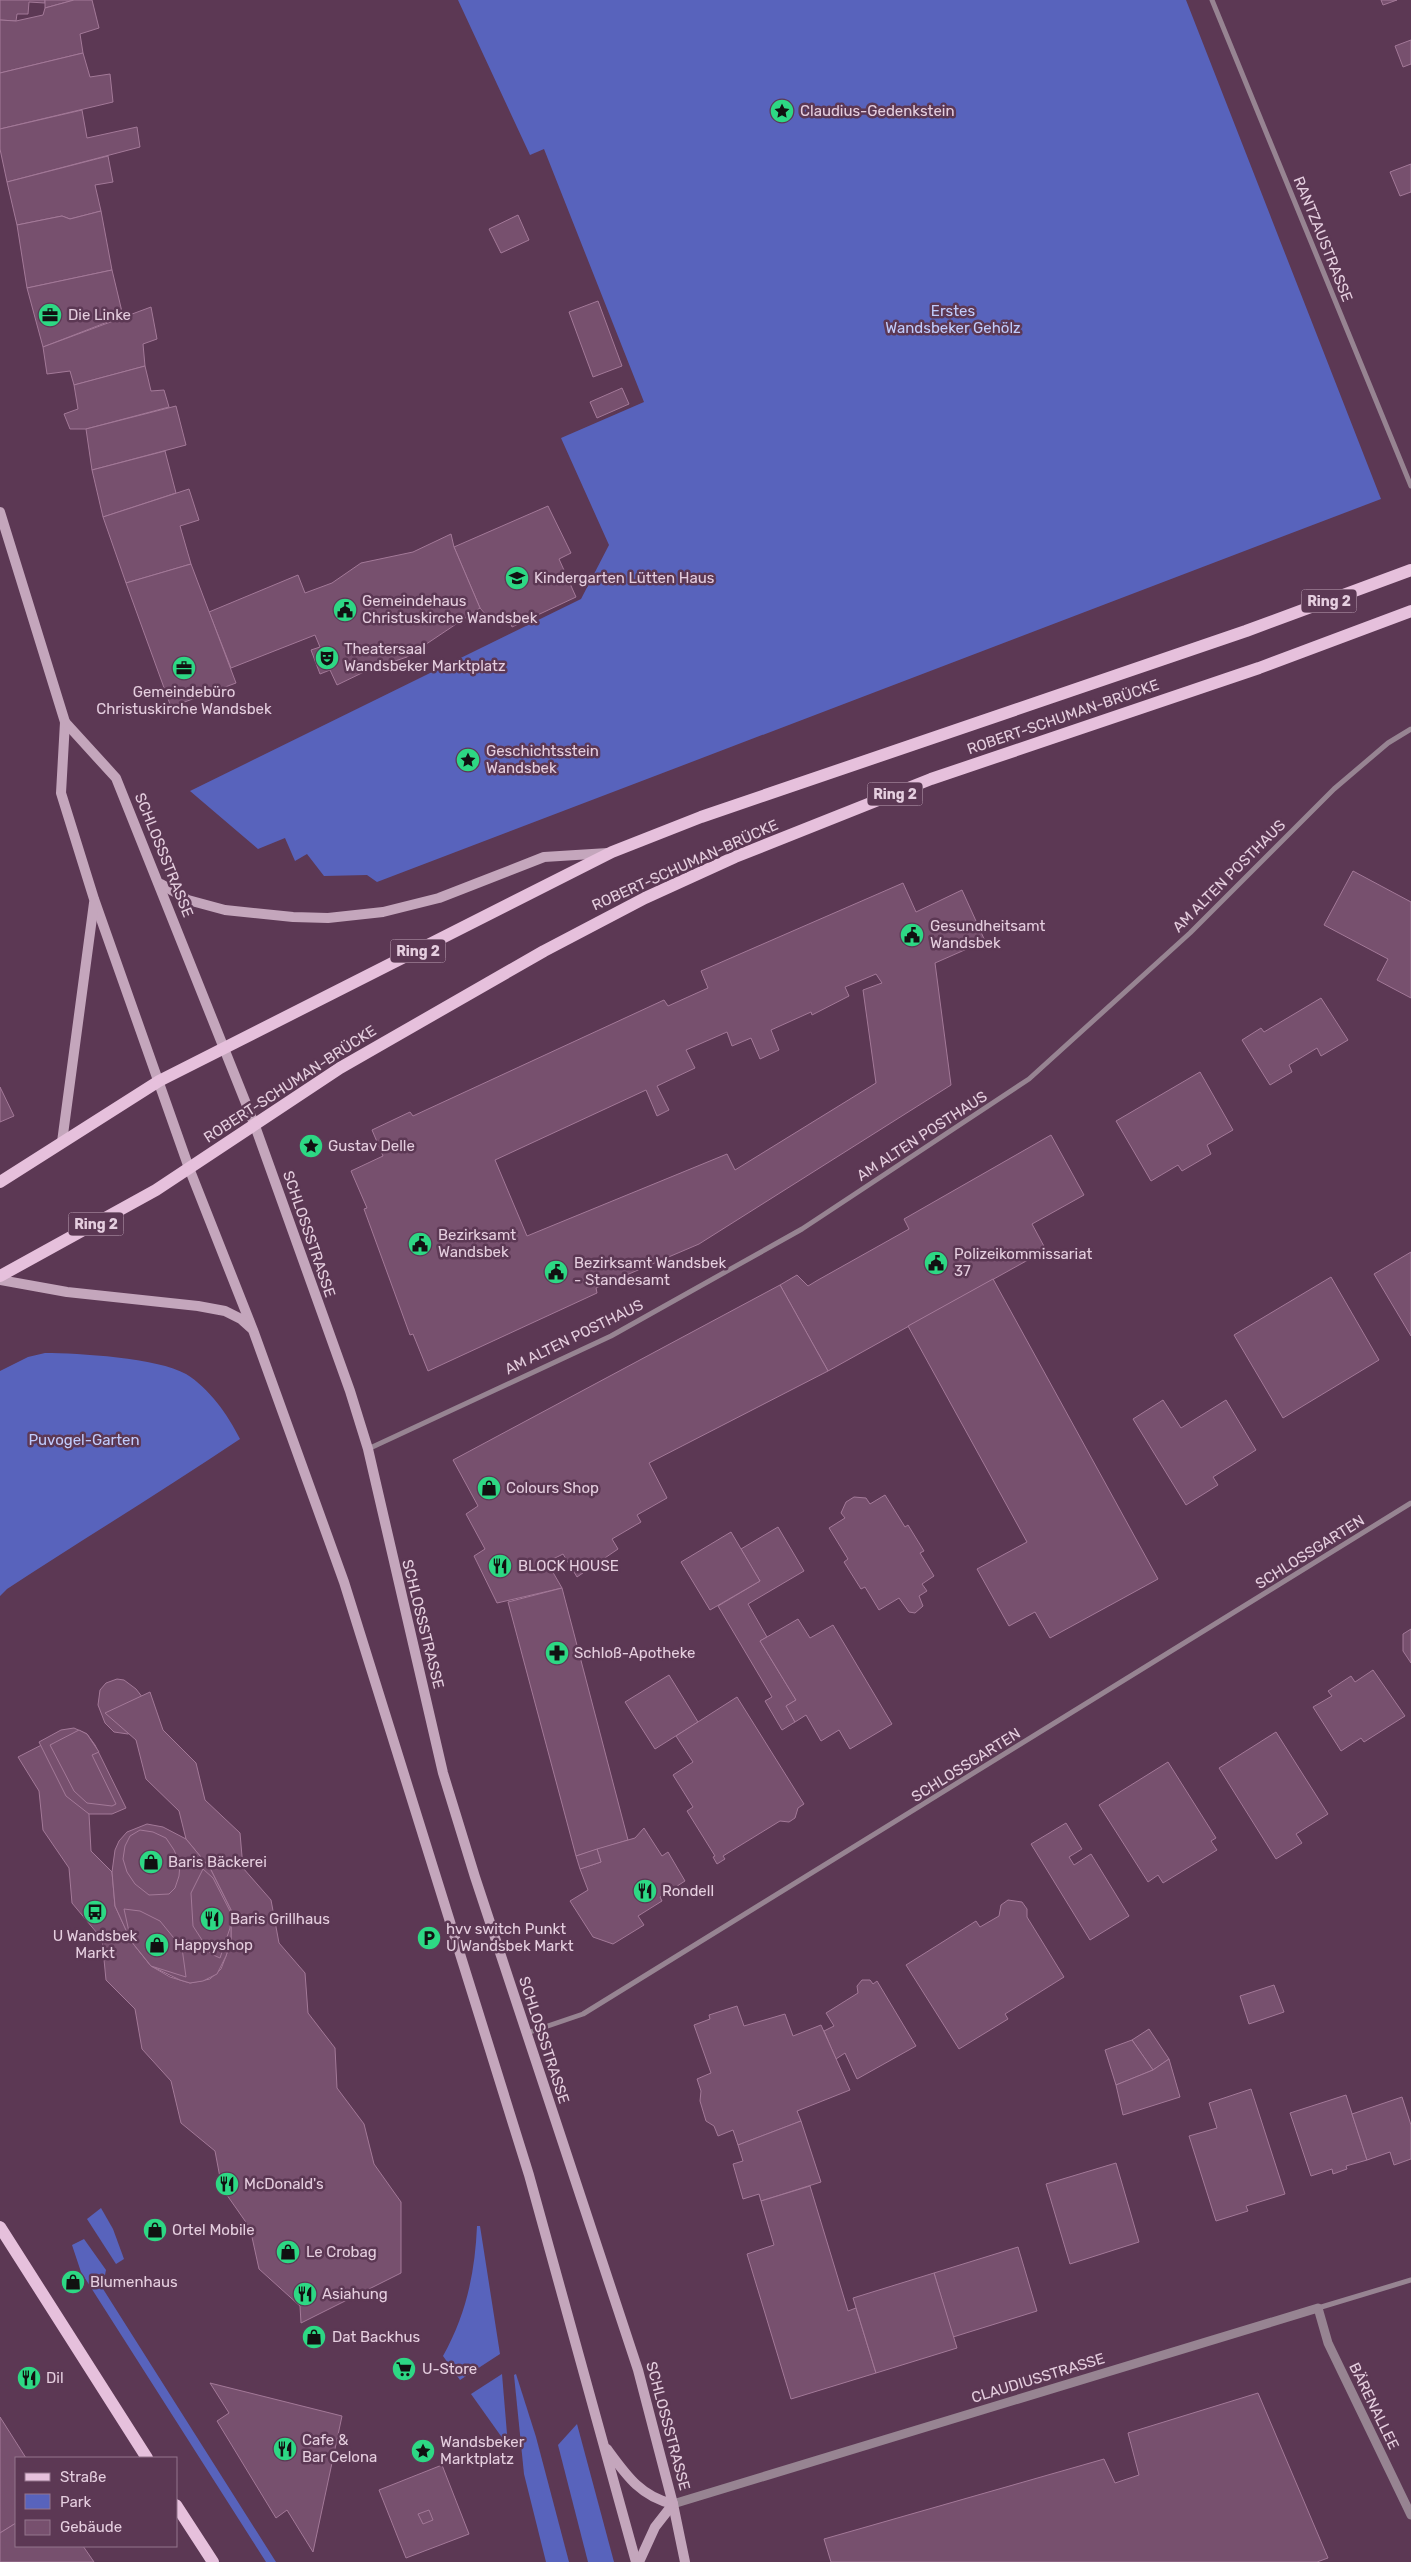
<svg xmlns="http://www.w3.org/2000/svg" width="1411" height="2562" font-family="Rubik,sans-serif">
  <rect width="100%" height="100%" fill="#5c3854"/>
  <g fill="#5863bc">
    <polygon points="458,0 1186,0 1381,499 377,882 367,875 324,876 307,854 295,861 285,838 258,849 190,791 581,599 609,545 561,438 644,402 544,149 530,155"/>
    <path d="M 45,1353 C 78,1353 158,1358 186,1374 C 209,1388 228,1415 240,1439 C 164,1490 85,1538 7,1589 L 0,1596 L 0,1371 L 28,1357 Z"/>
    <polygon points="101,2208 113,2229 124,2259 116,2264 87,2219"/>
    <path d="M 477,2226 L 480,2226 L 500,2354 L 460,2380 L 443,2356 C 466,2315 475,2273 477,2226 Z"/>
    <polygon points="84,2239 106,2270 105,2275 98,2281 276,2562 266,2562 81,2272 72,2245"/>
    <polygon points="502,2374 508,2446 471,2394"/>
    <polygon points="516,2374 536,2437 569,2562 546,2562 524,2474 514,2375"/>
    <polygon points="577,2424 614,2562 588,2562 558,2445"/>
  </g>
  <g fill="#77506e" stroke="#a37998" fill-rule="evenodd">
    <polygon points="0,0 45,0 45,3 29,2 28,14 17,14 16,21 0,20"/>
    <polygon points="45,0 74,0 45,8"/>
    <polygon points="74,0 92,0 99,28 80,34 83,53 0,73 0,20 16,21 43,15 45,8"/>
    <polygon points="1381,0 1397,0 1383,5"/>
    <polygon points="1411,40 1411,64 1403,67 1395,46"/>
    <polygon points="83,53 90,77 110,74 113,102 0,129 0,73"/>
    <polygon points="82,110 87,138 137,127 140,147 7,182 0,149 0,129"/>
    <polygon points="108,156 113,182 95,185 101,211 70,219 62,216 17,225 7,182"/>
    <polygon points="1411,164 1411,192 1400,196 1390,172"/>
    <polygon points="101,211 112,270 27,288 17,225 62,216 70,219"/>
    <polygon points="518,215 529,240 501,253 489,229"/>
    <polygon points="112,270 123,316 43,347 27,288"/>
    <polygon points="598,301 622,366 593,377 569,312"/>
    <polygon points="151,307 157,339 143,344 145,366 74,385 70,371 47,374 43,347"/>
    <polygon points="145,366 151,391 164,390 169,407 86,429 70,429 64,414 78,409 74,385"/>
    <polygon points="622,388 629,404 597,418 590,402"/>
    <polygon points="176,406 186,445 92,470 86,429"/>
    <polygon points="165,451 176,493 103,517 92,470"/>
    <polygon points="189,489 199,520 180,526 191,564 126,583 103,517"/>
    <polygon points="548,506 571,553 559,559 576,597 512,627 508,618 494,624 480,608 454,547"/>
    <polygon points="451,534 454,547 480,608 407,657 368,670 337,685 330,670 320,674 311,650 320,647 315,635 231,668 209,612 298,575 305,593 332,583 361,563 413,552"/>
    <polygon points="191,564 236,683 171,707 126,583"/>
    <polygon points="1353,871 1411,902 1411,998 1377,980 1388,959 1324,925"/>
    <path d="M 903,883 L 916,912 L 962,890 L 985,941 L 935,963 L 951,1085 L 699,1244 L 596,1288 L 597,1293 L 428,1371 L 413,1334 L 410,1335 L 364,1209 L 367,1208 L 351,1171 L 383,1156 L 372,1130 L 410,1112 L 413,1116 L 664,1000 L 668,1006 L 708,988 L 701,971 ZM 876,974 L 882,983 L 863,990 L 876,1083 L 735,1170 L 727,1154 L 527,1236 L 495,1160 L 646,1090 L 657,1116 L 669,1110 L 657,1086 L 695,1068 L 686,1050 L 727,1032 L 732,1046 L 751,1038 L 760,1059 L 779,1050 L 771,1030 L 811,1012 L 812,1015 L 849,996 L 845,987 Z"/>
    <polygon points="1321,998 1348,1040 1321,1056 1317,1048 1289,1065 1292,1072 1270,1085 1242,1040 1261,1028 1264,1032"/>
    <polygon points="1200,1072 1233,1130 1207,1145 1211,1154 1182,1171 1178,1165 1151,1181 1116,1121"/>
    <polygon points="0,1087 14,1116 0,1122"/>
    <polygon points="1051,1135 1084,1195 1032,1224 1046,1250 828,1371 780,1285 797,1275 808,1286 818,1280 909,1229 904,1219"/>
    <polygon points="1411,1252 1411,1336 1374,1274"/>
    <polygon points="1331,1277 1379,1360 1283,1418 1234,1335"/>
    <polygon points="993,1279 1158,1579 1050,1638 1035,1612 1009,1626 977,1569 1027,1542 908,1326"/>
    <polygon points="780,1285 828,1371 649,1463 667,1498 637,1515 641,1522 612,1539 618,1549 577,1577 563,1554 547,1562 562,1588 497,1603 474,1556 485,1549 466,1514 478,1506 453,1460"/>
    <polygon points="1163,1400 1181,1428 1226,1400 1256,1450 1213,1477 1218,1485 1186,1505 1133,1419"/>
    <polygon points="885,1495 905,1527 908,1525 924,1551 920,1553 934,1576 922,1584 927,1591 919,1596 923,1606 915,1613 909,1612 899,1598 879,1610 865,1587 861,1589 844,1562 848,1559 829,1528 845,1518 841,1513 846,1502 854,1497 866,1498 870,1504"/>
    <polygon points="778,1527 804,1571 748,1604 767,1637 760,1641 796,1700 786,1706 795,1722 782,1730 765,1701 772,1697 718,1606 760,1581 741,1549"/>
    <polygon points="731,1532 760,1581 710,1610 681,1562"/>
    <polygon points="562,1588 628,1840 576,1856 508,1602"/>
    <polygon points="798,1619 810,1638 833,1625 892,1724 850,1749 839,1730 821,1741 806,1715 795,1722 786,1706 796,1700 760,1641"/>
    <polygon points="1411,1629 1411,1663 1403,1651 1403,1634"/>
    <polygon points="1373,1670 1405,1716 1364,1742 1361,1738 1341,1751 1313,1707 1332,1696 1328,1691 1351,1676 1355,1682"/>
    <polygon points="669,1675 698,1722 655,1749 625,1702"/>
    <polygon points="117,1679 124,1680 136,1689 143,1698 146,1708 144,1723 140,1728 128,1734 114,1732 105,1723 98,1705 100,1690 106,1683"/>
    <polygon points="150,1692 163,1730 196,1763 205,1800 240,1833 243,1868 271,1900 279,1943 305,1973 308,2013 335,2048 337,2088 364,2124 374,2164 401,2202 401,2273 301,2323 300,2306 259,2269 250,2228 222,2188 215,2151 181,2123 171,2081 142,2049 135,2009 106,1980 102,1939 72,1903 69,1868 43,1830 39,1791 18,1757 63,1734 65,1779 89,1814 91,1851 112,1872 115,1906 131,1941 151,1966 170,1977 190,1983 210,1979 221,1969 226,1956 231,1941 231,1910 210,1868 186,1839 179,1811 146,1779 136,1740 105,1713"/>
    <polygon points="737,1697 804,1804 798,1808 795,1818 789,1822 780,1821 723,1856 725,1859 717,1864 713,1857 715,1856 687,1811 693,1807 673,1775 693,1762 676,1736"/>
    <polygon points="74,1728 87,1734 95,1745 126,1808 112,1814 89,1814 66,1796 39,1742 61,1730"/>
    <polygon points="79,1730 87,1734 99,1752 92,1755 116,1804 112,1806 87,1803 74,1791 50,1745"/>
    <polygon points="1276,1732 1328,1814 1296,1834 1302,1843 1276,1859 1219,1768"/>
    <polygon points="1168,1762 1216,1838 1211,1841 1217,1850 1163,1883 1158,1875 1148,1882 1099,1805"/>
    <polygon points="1066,1823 1082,1849 1069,1857 1074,1865 1091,1854 1129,1916 1090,1940 1031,1844"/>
    <polygon points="147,1824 163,1827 186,1839 210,1868 231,1910 231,1941 226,1956 217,1974 203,1981 190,1983 180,1980 151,1966 131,1941 115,1906 112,1872 115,1850 119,1841 127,1832"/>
    <polygon points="644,1828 662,1856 668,1852 685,1881 660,1897 662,1901 638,1916 644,1925 613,1944 593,1937 570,1901 588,1890 580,1869 601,1862 597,1849 635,1838"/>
    <polygon points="140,1830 153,1832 166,1838 174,1850 180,1864 179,1876 175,1888 169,1894 149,1895 135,1884 127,1872 123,1859 125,1846 130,1836"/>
    <polygon points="597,1849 601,1862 580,1869 576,1856"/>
    <polygon points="203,1869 213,1878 231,1913 230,1928 220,1958 211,1954 193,1926 191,1893"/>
    <polygon points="1008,1900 1022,1902 1027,1909 1027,1917 1064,1977 1005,2014 1008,2019 959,2049 906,1965 976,1921 980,1927 999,1916 1001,1905"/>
    <polygon points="124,1909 140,1911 160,1921 182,1948 186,1977 151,1966 131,1941"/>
    <polygon points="862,1980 870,1980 873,1984 877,1981 916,2046 857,2079 845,2053 836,2059 824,2031 834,2026 826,2013 858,1993 857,1986"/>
    <polygon points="1274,1985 1284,2012 1249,2024 1240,1996"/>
    <polygon points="737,2006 744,2026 785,2014 793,2036 821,2025 850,2090 797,2111 801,2121 738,2145 733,2130 718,2136 714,2126 706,2121 700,2101 701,2091 697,2079 711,2073 694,2025 710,2019 709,2015"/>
    <polygon points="1149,2029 1169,2059 1153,2070 1132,2040"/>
    <polygon points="1132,2040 1153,2070 1116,2085 1105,2050"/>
    <polygon points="1169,2059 1180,2097 1123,2115 1116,2085 1153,2070"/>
    <polygon points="1251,2089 1285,2194 1246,2206 1248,2211 1216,2221 1189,2136 1217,2128 1209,2103"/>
    <polygon points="1346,2095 1367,2160 1346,2166 1347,2169 1333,2174 1332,2169 1311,2176 1290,2113"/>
    <polygon points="1402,2097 1411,2125 1411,2159 1394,2165 1390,2152 1367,2160 1352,2114"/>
    <polygon points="801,2121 821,2182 761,2201 759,2194 743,2199 733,2164 743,2161 738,2145"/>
    <polygon points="1116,2163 1139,2242 1070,2264 1046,2184"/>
    <polygon points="810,2186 848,2311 856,2308 876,2373 791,2399 747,2254 774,2245 761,2201"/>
    <polygon points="1018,2247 1037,2311 953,2337 934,2273"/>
    <polygon points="934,2273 957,2348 876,2373 853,2298"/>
    <polygon points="210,2383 342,2416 313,2552 287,2510 276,2518 217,2421 229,2413"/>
    <polygon points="1258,2393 1328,2558 1317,2562 831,2562 824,2539 1104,2459 1115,2483 1139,2475 1128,2433"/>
    <polygon points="0,2417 26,2458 16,2458 16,2523 0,2533"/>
    <polygon points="442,2465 469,2534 406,2558 379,2490"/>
    <polygon points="429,2510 433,2520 423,2524 418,2514"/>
    <polygon points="16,2523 16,2546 83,2546 94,2562 0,2562 0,2533"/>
  </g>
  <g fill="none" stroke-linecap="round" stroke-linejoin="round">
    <g stroke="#978492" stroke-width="5">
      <polyline points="1212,0 1411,486"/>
      <polyline points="368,1449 611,1336 802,1229 1029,1079 1190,933 1334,789 1388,743 1411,729"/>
      <polyline points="527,2033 583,2014 1411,1503"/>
      <polyline points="1318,2308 1411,2280"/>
    </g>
    <polyline stroke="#978492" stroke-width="9" points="673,2504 1318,2308 1328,2343 1411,2515"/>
    <g stroke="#c4a6bc" stroke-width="10">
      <polyline points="0,512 65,722 61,793 94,899 189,1168 253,1330 344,1582 529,2175 636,2562"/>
      <polyline points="65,722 116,778 255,1126 350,1391 368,1449 443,1773 475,1877 638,2370 673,2504 685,2562"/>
      <polyline points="161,884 188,900 225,910 293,917 328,918 383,912 439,898 544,857 608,853"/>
      <polyline points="62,1142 94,903"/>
      <polyline points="0,1280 67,1292 198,1306 225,1311 241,1319 251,1328"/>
      <path d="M 607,2449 C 626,2475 641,2497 673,2504"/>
      <polyline points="639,2562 655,2527 673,2504"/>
    </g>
    <g stroke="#e6c0dc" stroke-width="12">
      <polyline points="0,1182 159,1081 612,852 701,817 1246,631 1411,570"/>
      <polyline points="0,1276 156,1190 340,1068 544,951 645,898 735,857 931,779 1259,668 1411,611"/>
      <polyline points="0,2227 147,2458"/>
      <polyline points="176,2505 213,2562"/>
    </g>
  </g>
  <defs>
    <g id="sight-disc" transform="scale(1.25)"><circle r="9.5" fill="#2dd884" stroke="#5c3854"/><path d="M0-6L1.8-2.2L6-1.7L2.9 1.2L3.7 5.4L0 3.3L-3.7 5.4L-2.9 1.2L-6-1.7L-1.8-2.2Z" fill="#111"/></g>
    <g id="office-disc" transform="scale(1.25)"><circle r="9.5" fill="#2dd884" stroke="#5c3854"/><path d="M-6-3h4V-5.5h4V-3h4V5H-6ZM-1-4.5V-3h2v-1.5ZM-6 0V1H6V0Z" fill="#111"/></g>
    <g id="school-disc" transform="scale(1.25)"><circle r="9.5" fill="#2dd884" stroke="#5c3854"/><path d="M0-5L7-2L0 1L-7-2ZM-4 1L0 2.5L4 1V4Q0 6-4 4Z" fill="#111"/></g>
    <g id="civic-disc" transform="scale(1.25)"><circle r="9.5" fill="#2dd884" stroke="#5c3854"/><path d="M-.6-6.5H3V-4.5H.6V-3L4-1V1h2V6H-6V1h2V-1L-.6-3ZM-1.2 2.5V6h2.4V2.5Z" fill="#111"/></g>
    <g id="theatre-disc" transform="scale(1.25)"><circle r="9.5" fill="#2dd884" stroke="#5c3854"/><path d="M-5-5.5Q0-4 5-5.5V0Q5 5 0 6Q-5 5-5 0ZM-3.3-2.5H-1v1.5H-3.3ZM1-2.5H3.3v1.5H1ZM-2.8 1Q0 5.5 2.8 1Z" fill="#111"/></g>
    <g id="shop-disc" transform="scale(1.25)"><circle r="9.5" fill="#2dd884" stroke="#5c3854"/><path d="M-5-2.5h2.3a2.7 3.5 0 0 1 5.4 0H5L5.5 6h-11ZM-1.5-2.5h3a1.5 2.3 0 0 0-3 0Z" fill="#111"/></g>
    <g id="restaurant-disc" transform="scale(1.25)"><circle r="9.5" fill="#2dd884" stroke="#5c3854"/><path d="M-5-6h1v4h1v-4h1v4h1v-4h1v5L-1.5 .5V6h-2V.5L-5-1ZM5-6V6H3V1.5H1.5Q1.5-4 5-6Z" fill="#111"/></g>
    <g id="pharmacy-disc" transform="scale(1.25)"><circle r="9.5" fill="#2dd884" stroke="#5c3854"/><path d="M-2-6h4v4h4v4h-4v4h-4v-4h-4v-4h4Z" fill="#111"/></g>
    <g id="bus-disc" transform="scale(1.25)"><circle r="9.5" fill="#2dd884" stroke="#5c3854"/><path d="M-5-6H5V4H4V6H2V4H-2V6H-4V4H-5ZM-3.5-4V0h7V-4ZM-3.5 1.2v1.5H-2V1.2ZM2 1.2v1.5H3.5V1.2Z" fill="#111"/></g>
    <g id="parking-disc" transform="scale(1.25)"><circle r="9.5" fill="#2dd884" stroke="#5c3854"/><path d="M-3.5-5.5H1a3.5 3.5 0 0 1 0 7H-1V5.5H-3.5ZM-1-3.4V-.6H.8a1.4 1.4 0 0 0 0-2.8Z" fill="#111"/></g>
    <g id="supermarket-disc" transform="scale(1.25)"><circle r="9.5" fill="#2dd884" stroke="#5c3854"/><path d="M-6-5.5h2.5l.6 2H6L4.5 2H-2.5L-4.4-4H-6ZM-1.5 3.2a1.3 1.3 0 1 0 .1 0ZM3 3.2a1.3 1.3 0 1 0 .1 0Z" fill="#111"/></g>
  </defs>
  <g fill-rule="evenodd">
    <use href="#sight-disc" x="782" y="111"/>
    <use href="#office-disc" x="50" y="315"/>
    <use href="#school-disc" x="517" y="578"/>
    <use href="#civic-disc" x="345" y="610"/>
    <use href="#theatre-disc" x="327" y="658"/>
    <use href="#office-disc" x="184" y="668"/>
    <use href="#sight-disc" x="468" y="760"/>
    <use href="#civic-disc" x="912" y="935"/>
    <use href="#sight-disc" x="311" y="1146"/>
    <use href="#civic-disc" x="420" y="1244"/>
    <use href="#civic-disc" x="936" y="1263"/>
    <use href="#civic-disc" x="556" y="1272"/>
    <use href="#shop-disc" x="489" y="1488"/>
    <use href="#restaurant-disc" x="500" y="1566"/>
    <use href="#pharmacy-disc" x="557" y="1653"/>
    <use href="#shop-disc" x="151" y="1862"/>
    <use href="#restaurant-disc" x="645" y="1891"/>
    <use href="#bus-disc" x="95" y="1912"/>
    <use href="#restaurant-disc" x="212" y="1919"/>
    <use href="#parking-disc" x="429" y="1938"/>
    <use href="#shop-disc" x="157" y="1945"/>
    <use href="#restaurant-disc" x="227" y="2184"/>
    <use href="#shop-disc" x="155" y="2230"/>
    <use href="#shop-disc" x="288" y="2252"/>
    <use href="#shop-disc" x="73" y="2282"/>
    <use href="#restaurant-disc" x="305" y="2294"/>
    <use href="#shop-disc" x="314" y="2337"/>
    <use href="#supermarket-disc" x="404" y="2369"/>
    <use href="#restaurant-disc" x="29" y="2378"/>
    <use href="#restaurant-disc" x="285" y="2449"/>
    <use href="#sight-disc" x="423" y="2451"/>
  </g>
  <g text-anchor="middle" stroke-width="5" stroke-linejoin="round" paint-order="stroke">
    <g fill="#5c3854" stroke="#bca1b5" stroke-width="1">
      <rect x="1301.5" y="589.5" width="55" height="23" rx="4"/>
      <rect x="867.5" y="782.5" width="55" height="23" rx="4"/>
      <rect x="390.5" y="939.5" width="55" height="23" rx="4"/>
      <rect x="68.5" y="1212.5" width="55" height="23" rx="4"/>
    </g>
    <g font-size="14" font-weight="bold" fill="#e5cedf">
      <text x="1329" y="606">Ring 2</text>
      <text x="895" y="799">Ring 2</text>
      <text x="418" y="956">Ring 2</text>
      <text x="96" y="1229">Ring 2</text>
    </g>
    <g font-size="15" fill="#e5cedf" stroke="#5c3854" text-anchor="start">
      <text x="800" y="116">Claudius-Gedenkstein</text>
      <text x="68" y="320">Die Linke</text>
      <text x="534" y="583">Kindergarten Lütten Haus</text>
      <text x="362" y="606">Gemeindehaus<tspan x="362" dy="17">Christuskirche Wandsbek</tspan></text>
      <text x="344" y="654">Theatersaal<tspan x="344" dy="17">Wandsbeker Marktplatz</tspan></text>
      <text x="184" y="697" text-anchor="middle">Gemeindebüro<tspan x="184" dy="17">Christuskirche Wandsbek</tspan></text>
      <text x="486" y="756">Geschichtsstein<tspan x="486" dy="17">Wandsbek</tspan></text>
      <text x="930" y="931">Gesundheitsamt<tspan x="930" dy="17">Wandsbek</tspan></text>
      <text x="328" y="1151">Gustav Delle</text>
      <text x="438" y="1240">Bezirksamt<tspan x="438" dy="17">Wandsbek</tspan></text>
      <text x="954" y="1259">Polizeikommissariat<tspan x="954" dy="17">37</tspan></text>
      <text x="574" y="1268">Bezirksamt Wandsbek<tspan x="574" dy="17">- Standesamt</tspan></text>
      <text x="506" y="1493">Colours Shop</text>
      <text x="518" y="1571">BLOCK HOUSE</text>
      <text x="574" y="1658">Schloß-Apotheke</text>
      <text x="168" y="1867">Baris Bäckerei</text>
      <text x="662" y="1896">Rondell</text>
      <text x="230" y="1924">Baris Grillhaus</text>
      <text x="446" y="1934">hvv switch Punkt<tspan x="446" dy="17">U Wandsbek Markt</tspan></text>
      <text x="95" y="1941" text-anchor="middle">U Wandsbek<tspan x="95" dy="17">Markt</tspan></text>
      <text x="174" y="1950">Happyshop</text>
      <text x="244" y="2189">McDonald's</text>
      <text x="172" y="2235">Ortel Mobile</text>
      <text x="306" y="2257">Le Crobag</text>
      <text x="90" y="2287">Blumenhaus</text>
      <text x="322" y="2299">Asiahung</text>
      <text x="332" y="2342">Dat Backhus</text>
      <text x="422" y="2374">U-Store</text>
      <text x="46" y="2383">Dil</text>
      <text x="302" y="2445">Cafe &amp;<tspan x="302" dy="17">Bar Celona</tspan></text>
      <text x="440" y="2447">Wandsbeker<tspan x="440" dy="17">Marktplatz</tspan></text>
    </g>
    <g font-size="15" fill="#e5cedf" stroke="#5c3854">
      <text transform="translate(1323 239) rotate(68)" y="5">RANTZAUSTRASSE</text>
      <text transform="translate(1063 717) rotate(-19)" y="5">ROBERT-SCHUMAN-BRÜCKE</text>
      <text transform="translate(164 855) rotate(68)" y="5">SCHLOSSSTRASSE</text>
      <text transform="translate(685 865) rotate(-24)" y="5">ROBERT-SCHUMAN-BRÜCKE</text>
      <text transform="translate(1229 876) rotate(-45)" y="5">AM ALTEN POSTHAUS</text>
      <text transform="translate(290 1084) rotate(-33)" y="5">ROBERT-SCHUMAN-BRÜCKE</text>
      <text transform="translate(922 1136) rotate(-33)" y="5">AM ALTEN POSTHAUS</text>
      <text transform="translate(309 1234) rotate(71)" y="5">SCHLOSSSTRASSE</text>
      <text transform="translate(574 1337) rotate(-26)" y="5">AM ALTEN POSTHAUS</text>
      <text transform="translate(1310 1552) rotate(-32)" y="5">SCHLOSSGARTEN</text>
      <text transform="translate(423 1624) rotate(76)" y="5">SCHLOSSSTRASSE</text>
      <text transform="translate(966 1765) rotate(-32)" y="5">SCHLOSSGARTEN</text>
      <text transform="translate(544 2040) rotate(72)" y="5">SCHLOSSSTRASSE</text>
      <text transform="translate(1038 2378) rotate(-17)" y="5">CLAUDIUSSTRASSE</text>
      <text transform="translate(1374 2406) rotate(64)" y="5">BÄRENALLEE</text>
      <text transform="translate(668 2426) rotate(75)" y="5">SCHLOSSSTRASSE</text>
    </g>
    <g font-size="15" fill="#c0cbfc" stroke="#5c3854">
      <text x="953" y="316">Erstes<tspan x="953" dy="17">Wandsbeker Gehölz</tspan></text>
      <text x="84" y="1445">Puvogel-Garten</text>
    </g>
  </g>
  <rect x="15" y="2457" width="162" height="90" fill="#5c3854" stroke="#93748c"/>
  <rect x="25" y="2473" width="25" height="8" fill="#e6c0dc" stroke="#93748c"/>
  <text x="60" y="2482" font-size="15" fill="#e5cedf">Straße</text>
  <rect x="25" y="2494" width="25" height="15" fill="#5863bc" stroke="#93748c"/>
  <text x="60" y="2507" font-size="15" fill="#e5cedf">Park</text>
  <rect x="25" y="2520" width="25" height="15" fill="#77506e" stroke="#93748c"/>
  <text x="60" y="2532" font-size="15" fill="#e5cedf">Gebäude</text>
</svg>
